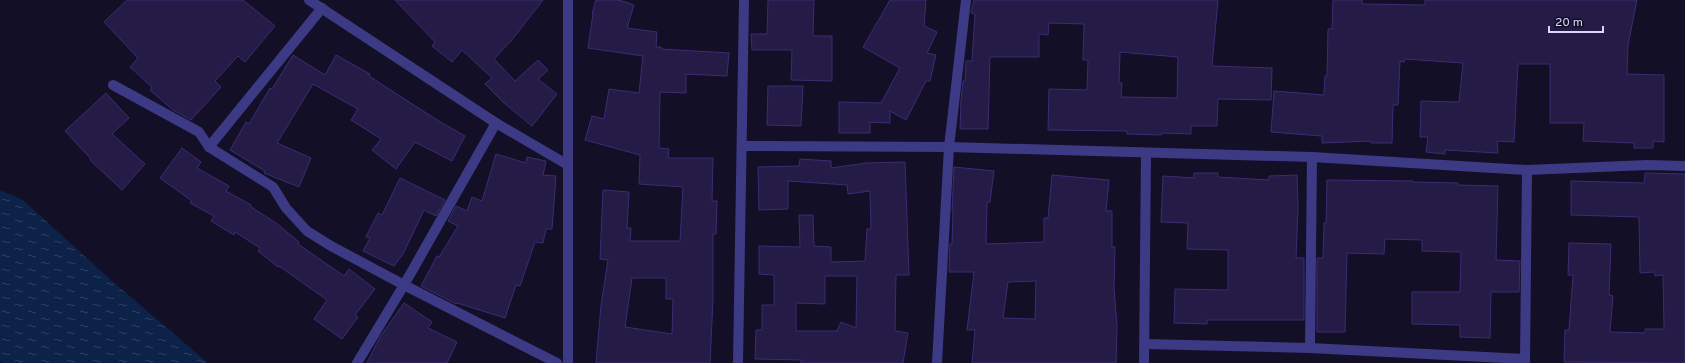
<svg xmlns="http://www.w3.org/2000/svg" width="1685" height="363" font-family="Overpass,sans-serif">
  <defs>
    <pattern id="water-ripples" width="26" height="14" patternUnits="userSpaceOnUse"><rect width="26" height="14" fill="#0c2248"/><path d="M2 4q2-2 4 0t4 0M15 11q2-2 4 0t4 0" fill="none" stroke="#2f4163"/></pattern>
  </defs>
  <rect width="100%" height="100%" fill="#130f26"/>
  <polygon fill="url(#water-ripples)" points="0,190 23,200 112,281 208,363 3,363 0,361"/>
  <g fill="#241b47" stroke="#3b2d73" fill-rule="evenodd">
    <polygon points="127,0 243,0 275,26 245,62 238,56 215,81 221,87 191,120 173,110 150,90 152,87 130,67 138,58 104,22"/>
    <polygon points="395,0 543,0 511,41 494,59 515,81 538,60 548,70 538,79 557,94 532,126 504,103 485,84 492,78 462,50 452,62 432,46 435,42"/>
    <path d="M 596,0 L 619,0 L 634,5 L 627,28 L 657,32 L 656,47 L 661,47 L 661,49 L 729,53 L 727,76 L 686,74 L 686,93 L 660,92 L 659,148 L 669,149 L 668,158 L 713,158 L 712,201 L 717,201 L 716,234 L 713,234 L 713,300 L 710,363 L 596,363 L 601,305 L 608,260 L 600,259 L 603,190 L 629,192 L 627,228 L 631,228 L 630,241 L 680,241 L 683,187 L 639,184 L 640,155 L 585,140 L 592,116 L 604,119 L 609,89 L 639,93 L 643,56 L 588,48 L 593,14 L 592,14 ZM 632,278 L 666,278 L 666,299 L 673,299 L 672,334 L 625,327 Z"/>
    <polygon points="768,0 814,0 813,36 832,36 832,81 791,80 792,50 752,50 751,34 767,34"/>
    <polygon points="890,0 926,0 924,26 937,32 927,53 936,55 930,81 926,81 906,120 890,111 890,123 870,122 870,133 839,133 839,102 881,103 900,68 863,47"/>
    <path d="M 974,0 L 1218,0 L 1212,66 L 1272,68 L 1271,100 L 1218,99 L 1217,126 L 1191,126 L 1191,134 L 1162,133 L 1161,135 L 1127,134 L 1127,131 L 1048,130 L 1049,89 L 1087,90 L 1088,60 L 1083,60 L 1084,24 L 1049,23 L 1048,35 L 1039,34 L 1039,57 L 990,57 L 988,129 L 960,129 L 961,100 L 963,81 L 965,81 L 966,61 L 972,61 L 975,14 L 971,13 ZM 1120,52 L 1178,57 L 1177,98 L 1121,97 L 1122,83 L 1119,83 Z"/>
    <polygon points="1333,0 1362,0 1362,4 1425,5 1425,0 1637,0 1628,45 1627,74 1664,75 1664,142 1653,141 1653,148 1634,148 1634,143 1583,141 1584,123 1550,123 1550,64 1518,64 1514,142 1497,141 1498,153 1445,150 1445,154 1426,152 1428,137 1420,137 1421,101 1459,102 1463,63 1405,59 1404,62 1400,61 1398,105 1393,105 1392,143 1371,143 1371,141 1322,143 1322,136 1271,132 1274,91 1324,95 1325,76 1327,76 1328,29 1332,29"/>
    <polygon points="293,55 325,75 336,55 370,74 369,76 406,100 442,123 465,136 452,161 415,142 396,169 372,150 381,139 351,120 358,109 313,84 277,143 311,158 299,187 264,173 265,171 230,150 246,122 249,124 270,88 272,89"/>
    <polygon points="768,86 803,86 801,126 767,125"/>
    <polygon points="106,93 129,118 112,134 145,164 122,190 90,160 91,159 65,131"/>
    <polygon points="182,148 201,162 197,168 229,186 226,191 251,205 251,207 276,223 299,242 298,244 344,276 349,269 375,289 355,315 358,317 342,339 314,319 327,300 279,266 278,267 258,251 260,248 235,232 234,235 211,221 214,216 190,203 192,201 160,178"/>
    <polygon points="496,154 526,163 527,157 546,161 543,175 556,176 552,229 546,229 543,243 535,242 520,286 516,285 505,318 457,303 456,304 421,286 437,256 439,257 458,226 448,221 456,206 467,211 472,197 482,201"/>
    <path d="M 800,159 L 831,161 L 831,168 L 866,163 L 905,162 L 909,275 L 896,275 L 895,331 L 908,333 L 903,363 L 801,363 L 801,360 L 755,359 L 756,330 L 762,330 L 762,305 L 774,305 L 774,275 L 759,274 L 759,246 L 800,247 L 799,215 L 813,215 L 814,246 L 831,247 L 831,262 L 865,261 L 867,229 L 871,229 L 870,191 L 848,194 L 847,185 L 788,181 L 788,209 L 759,210 L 758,167 L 799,166 ZM 825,276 L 857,276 L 856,328 L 841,322 L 837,331 L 796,331 L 796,303 L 825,304 Z"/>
    <path d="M 954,167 L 994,171 L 990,202 L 987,202 L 986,244 L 1044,242 L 1044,218 L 1048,218 L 1052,175 L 1109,180 L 1106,211 L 1112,211 L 1112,247 L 1115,247 L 1114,288 L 1117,326 L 1116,363 L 972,363 L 975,330 L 967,330 L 974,272 L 949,272 L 950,244 L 952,244 L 953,212 L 952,212 ZM 1036,281 L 1035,319 L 1003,318 L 1008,282 Z"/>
    <polygon points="1194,173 1218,173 1218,177 1269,180 1269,176 1297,175 1298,209 1296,258 1304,258 1304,320 1207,320 1207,324 1174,323 1175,289 1228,290 1228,250 1187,249 1188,223 1161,222 1163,176 1194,178"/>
    <polygon points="1645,173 1685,174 1685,363 1564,362 1565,330 1569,330 1573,275 1568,275 1569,243 1611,244 1609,295 1613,296 1610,332 1645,333 1645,329 1664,329 1663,275 1655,276 1654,272 1640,273 1639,217 1571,215 1571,181 1644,183"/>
    <polygon points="400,178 445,200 436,216 424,210 403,254 394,266 363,251 370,238 366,237 378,213 382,215"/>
    <polygon points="1327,180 1413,181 1413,182 1458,183 1458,185 1498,186 1496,260 1520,261 1519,292 1491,292 1490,338 1460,337 1460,325 1412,324 1412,292 1460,292 1461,252 1422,251 1422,240 1385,239 1384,254 1347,253 1345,332 1317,332 1317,258 1323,258 1324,223 1326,223"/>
    <polygon points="404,303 432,322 428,328 457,342 447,363 367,363 380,337"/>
  </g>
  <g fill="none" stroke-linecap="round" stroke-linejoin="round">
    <g stroke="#3d3a85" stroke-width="10">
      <polyline points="309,0 496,123 568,165"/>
      <polyline points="568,0 568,363"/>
      <polyline points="113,85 199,132 209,147 273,187 286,208 307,231 331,246 404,285 557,363"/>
      <polyline points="742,146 949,147 1312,157 1527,170 1647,165 1685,166"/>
      <polyline points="209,147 322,8"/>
      <polyline points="1145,344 1310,348 1524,359"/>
      <polyline points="1310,348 1312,157"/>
      <polyline points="357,363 404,285 496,123"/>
      <polyline points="738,363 744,0"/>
      <polyline points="937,363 949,147 966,0"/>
      <polyline points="1144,363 1146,153"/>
      <polyline points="1525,363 1527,170"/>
    </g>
  </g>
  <path d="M1549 26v6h54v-6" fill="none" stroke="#d9d4ff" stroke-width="2"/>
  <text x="1555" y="26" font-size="12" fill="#d9d4ff" stroke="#130f26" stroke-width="3" paint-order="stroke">20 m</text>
</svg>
